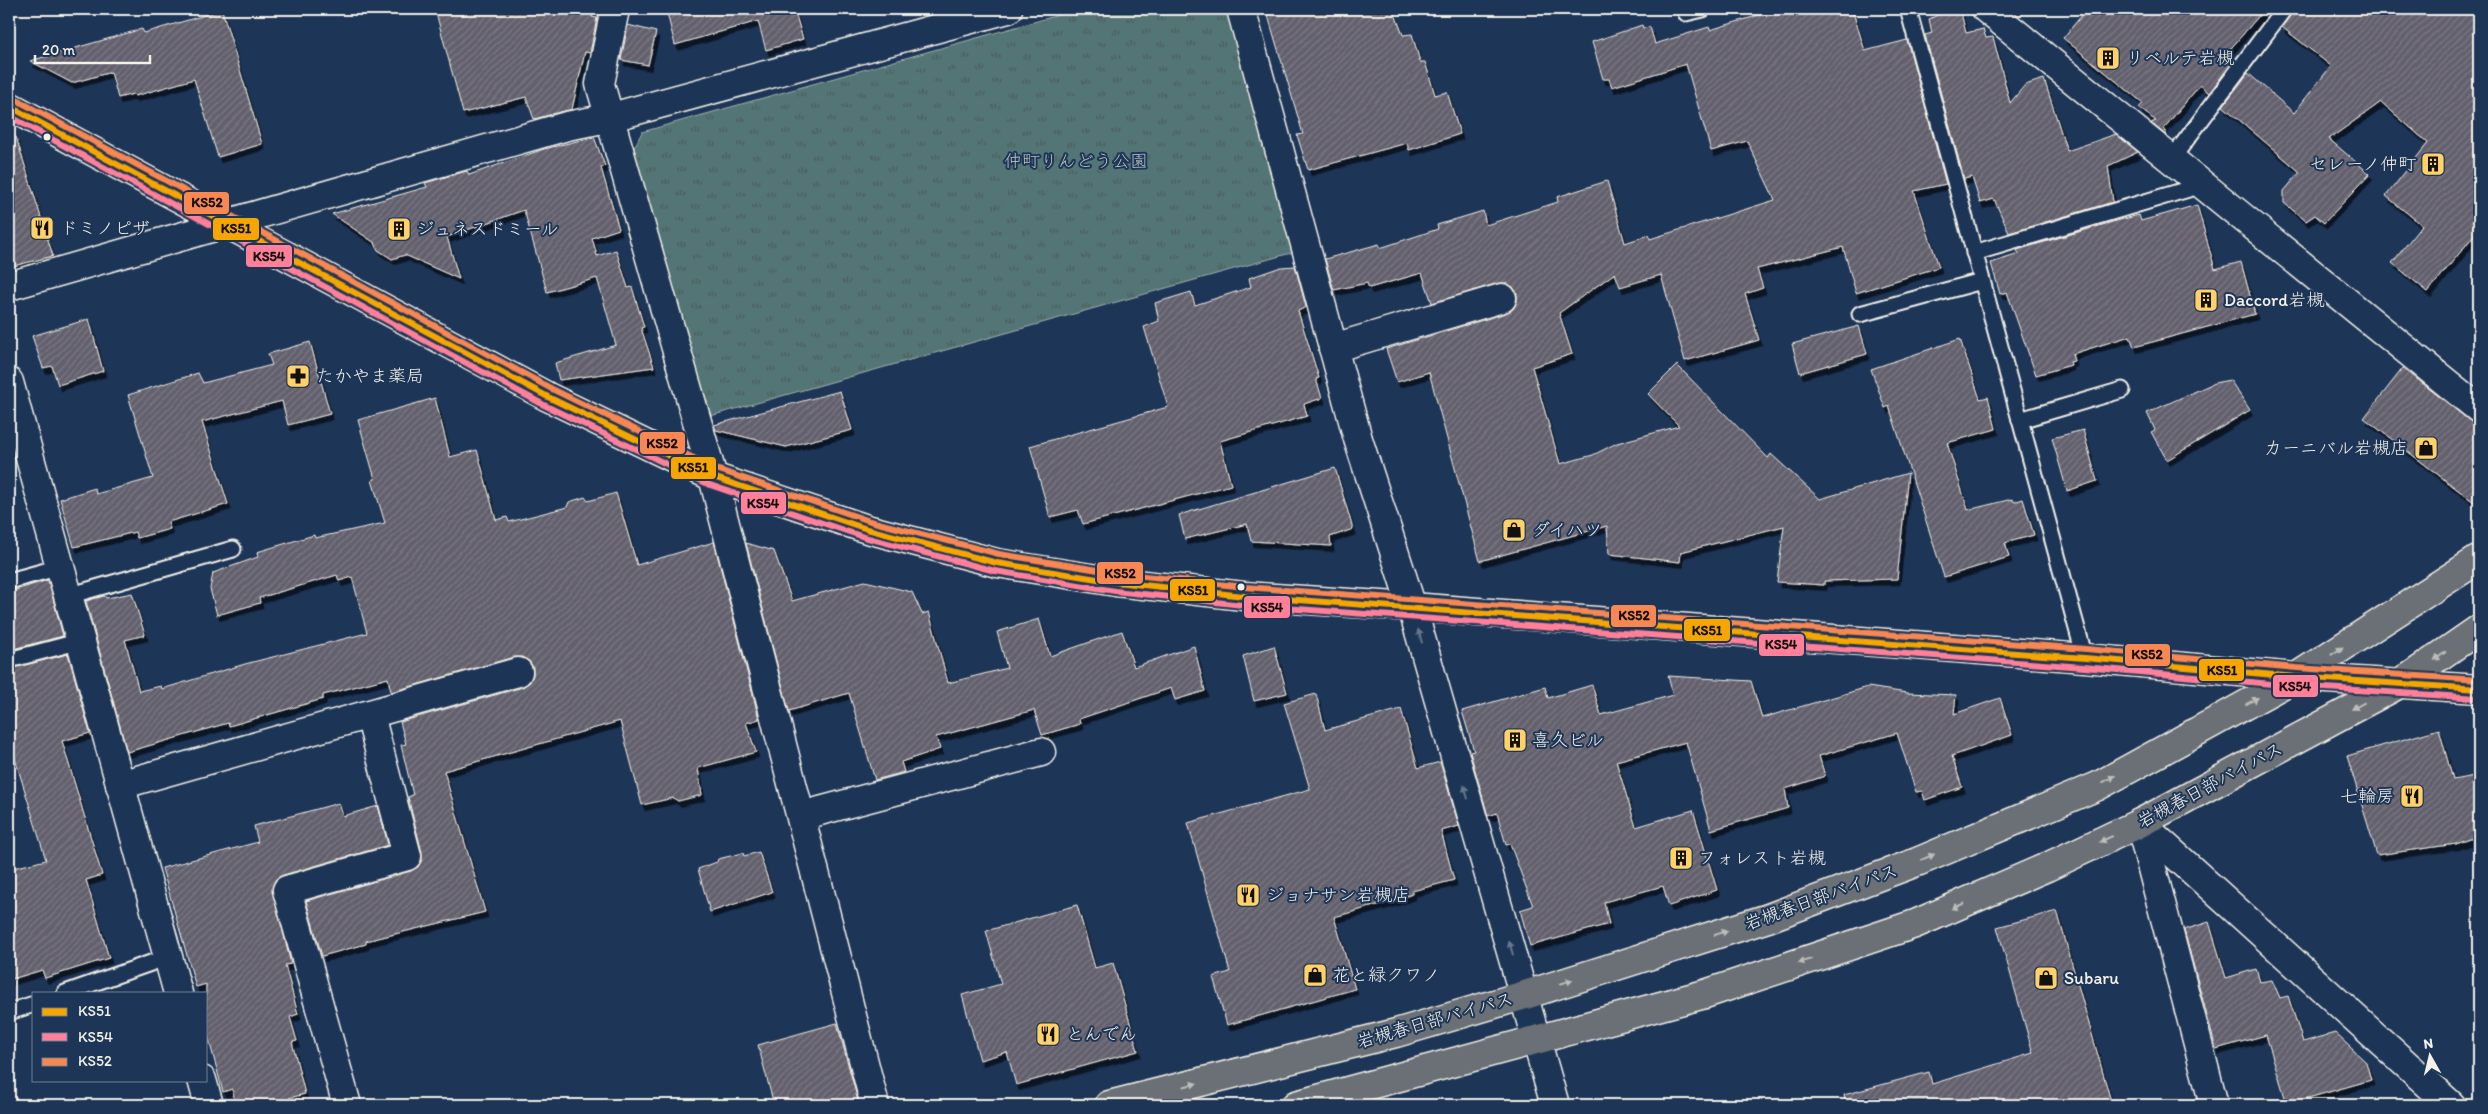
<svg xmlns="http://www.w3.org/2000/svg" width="2488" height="1114" font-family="Itim,'Klee One',sans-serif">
  <defs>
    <pattern id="grass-tufts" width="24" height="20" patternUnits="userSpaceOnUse" patternTransform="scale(1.25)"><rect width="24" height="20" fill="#537474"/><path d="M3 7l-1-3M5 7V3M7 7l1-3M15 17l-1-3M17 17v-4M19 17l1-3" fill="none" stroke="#4e5c5b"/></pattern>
    <pattern id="building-hatch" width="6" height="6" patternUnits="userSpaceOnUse" patternTransform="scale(1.25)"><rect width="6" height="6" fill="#64616e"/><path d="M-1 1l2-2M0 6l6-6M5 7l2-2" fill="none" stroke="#7b7883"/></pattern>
    <filter id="shadow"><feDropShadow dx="3" dy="5.5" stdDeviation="0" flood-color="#0009"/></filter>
  </defs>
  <rect width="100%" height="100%" fill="#1d3557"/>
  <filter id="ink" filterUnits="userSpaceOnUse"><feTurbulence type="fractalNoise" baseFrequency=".02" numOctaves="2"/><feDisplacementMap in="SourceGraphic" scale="10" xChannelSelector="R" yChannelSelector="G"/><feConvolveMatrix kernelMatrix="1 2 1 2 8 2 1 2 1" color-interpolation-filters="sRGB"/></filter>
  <g filter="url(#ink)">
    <polygon fill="url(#grass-tufts)" stroke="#a4b2ae" points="1080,9 1229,9 1298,251 707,417 633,150 642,132"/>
    <g fill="url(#building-hatch)" stroke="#f4f1e8" filter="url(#shadow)">
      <polygon points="435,9 594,9 592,17 597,18 590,53 585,52 572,109 534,119 526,97 463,113"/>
      <polygon points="666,9 770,9 770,13 794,9 803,39 766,50 758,21 675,45"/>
      <polygon points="1266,9 1393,9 1403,35 1412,34 1420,62 1425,62 1435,95 1447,92 1460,134 1409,150 1407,143 1308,170 1297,135 1303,134"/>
      <polygon points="1779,9 1852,9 1865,51 1907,40 1946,184 1914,191 1939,267 1856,293 1843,247 1757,269 1763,288 1745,294 1759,340 1685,361 1661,275 1620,287 1615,273 1559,313 1572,354 1532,367 1560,464 1593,455 1617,443 1679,426 1648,394 1677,365 1768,458 1771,454 1820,499 1908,473 1897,579 1824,581 1824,585 1777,582 1784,526 1681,552 1680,562 1609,554 1607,526 1480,561 1429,372 1397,382 1386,349 1506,313 1513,309 1517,302 1517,293 1513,287 1506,283 1498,283 1432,303 1422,273 1369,288 1367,283 1334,290 1325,259 1379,244 1380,248 1438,229 1437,225 1483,211 1486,225 1558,202 1557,197 1607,181 1625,243 1649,235 1650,239 1775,200 1747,141 1711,151 1686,64 1612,87 1609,79 1603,79 1592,42 1642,25 1643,28 1650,27 1655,44 1709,27 1710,30"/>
      <polygon points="1951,9 1960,9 1966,33 1983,29 1986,38 1993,37 2010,103 2025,85 2044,79 2067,151 2116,134 2138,152 2108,166 2113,202 2009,233 1994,199 1980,203 1972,177 1964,179 1925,35 1932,33 1929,19"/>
      <polygon points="2087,9 2272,9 2268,15 2263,11 2226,54 2234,60 2209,93 2200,85 2164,128 2167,136 2151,123 2156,121 2139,108 2143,103 2063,38"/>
      <polygon points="2293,9 2479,9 2479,229 2428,292 2392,263 2422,225 2386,196 2428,143 2381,102 2329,139 2370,174 2324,223 2315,215 2306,221 2284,203 2284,191 2300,172 2223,106 2248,73 2294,113 2331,66 2282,27"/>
      <polygon points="222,10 262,144 218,157 194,79 135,96 133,94 118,98 111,72 72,83 30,61 142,29 144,33"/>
      <polygon points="628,25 656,32 648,65 621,60"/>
      <polygon points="16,137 53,256 9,267 9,138"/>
      <polygon points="594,137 605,166 601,168 619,229 592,238 597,256 616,250 628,288 632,287 644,327 641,328 654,367 559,380 555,363 616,345 597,278 547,292 524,210 447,237 459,279 405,255 392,259 378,250 375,243 332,214 427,187 425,183 467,171 469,175 544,149"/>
      <polygon points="2197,205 2215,269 2241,262 2255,314 2134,347 2130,336 2072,354 2074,361 2070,362 2071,365 2036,375 2007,292 2000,294 1991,263 2019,254 2017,250 2116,221 2139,215 2141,221"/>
      <polygon points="1295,266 1306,307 1298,311 1319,378 1316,379 1322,398 1304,404 1307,416 1220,441 1231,485 1083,524 1078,510 1050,517 1030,446 1168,407 1144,327 1159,321 1155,303 1191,292 1195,305 1251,287 1249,278 1281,267"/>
      <polygon points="89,319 103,371 58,385 52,366 43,368 32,336"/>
      <polygon points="1859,326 1867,354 1800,373 1792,344"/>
      <polygon points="1960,339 1980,399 1988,397 1996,429 1947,443 1968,510 2012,499 2014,502 2023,499 2034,535 2005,543 2009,557 1944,577 1889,406 1885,408 1871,369"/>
      <polygon points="310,342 330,414 288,425 282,401 202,422 228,504 168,522 170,529 137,538 135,532 74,547 60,499 95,488 96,494 153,478 128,395 198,373 203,383 272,365 268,354"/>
      <polygon points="2403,368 2479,428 2479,506 2364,418"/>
      <polygon points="2230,380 2250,410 2167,460 2151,432 2155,430 2147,413 2214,383"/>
      <polygon points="840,391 852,430 786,447 716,430 714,425"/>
      <polygon points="435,398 450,457 477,450 496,520 507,517 509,522 567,507 569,502 585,497 588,501 616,493 637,565 714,542 759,719 746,723 756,752 698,768 702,795 678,801 673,798 642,805 620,721 444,771 485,912 366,941 366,944 322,956 306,901 411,871 418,867 422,860 422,852 408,797 413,795 401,745 406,744 400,722 523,687 530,682 533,675 533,667 529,661 522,657 514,657 391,692 388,678 323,695 323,699 229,726 228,723 127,752 86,601 104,596 107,598 132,593 145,635 125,640 139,691 161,686 162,689 245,664 367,633 352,577 339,581 337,575 259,598 260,603 217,615 210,589 213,573 258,557 257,552 314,535 315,538 385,523 372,480 375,479 358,420"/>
      <polygon points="2083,430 2097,481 2067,491 2052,438"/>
      <polygon points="1335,468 1353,529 1330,537 1331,546 1251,541 1247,524 1185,539 1179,515"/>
      <polygon points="746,543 774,551 792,601 865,581 912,592 922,614 929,612 948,683 1007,668 997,632 1039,619 1050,656 1122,631 1134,667 1194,646 1205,691 1175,700 1171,688 1079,719 1080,724 1042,735 1034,710 936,737 940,749 901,762 904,772 875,780 849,693 789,711"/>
      <polygon points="48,580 63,636 9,650 9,592"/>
      <polygon points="1274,646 1287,693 1254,701 1243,656"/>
      <polygon points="68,654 90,733 62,741 102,875 86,880 109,958 45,978 42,970 9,980 9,869 46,860 9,739 9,669"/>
      <polygon points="1668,676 1751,681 1762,718 1868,687 1907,693 1956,695 1954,714 2000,698 2012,735 1952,756 1962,787 1925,800 1922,791 1916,792 1897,733 1819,756 1825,776 1785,789 1788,808 1711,830 1686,742 1616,761 1636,827 1693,810 1717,890 1669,906 1663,886 1604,902 1609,924 1530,946 1520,910 1533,906 1510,844 1506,845 1497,813 1488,816 1470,752 1474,751 1462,711 1545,687 1548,698 1592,685 1601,715 1673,695"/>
      <polygon points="1316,694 1325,730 1401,709 1418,768 1440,762 1459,826 1441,831 1454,880 1412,891 1412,894 1396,900 1334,917 1355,989 1227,1025 1213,977 1230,972 1188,823 1310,789 1284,703"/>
      <polygon points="2439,729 2453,780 2479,775 2479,836 2456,844 2377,855 2347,756"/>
      <polygon points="339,803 343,816 378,806 388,845 283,875 276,879 272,887 291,964 285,965 298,1014 290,1017 297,1041 292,1042 305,1094 289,1098 291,1105 236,1105 232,1089 223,1092 206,1029 206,984 196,987 162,868 258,842 254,826"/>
      <polygon points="759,852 772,892 710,912 698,869 717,862 718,859 743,853 744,856"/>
      <polygon points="1077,905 1095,968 1113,963 1138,1051 1016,1085 1007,1052 980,1060 962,995 1001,984 986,931"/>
      <polygon points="2057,911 2112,1105 1846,1105 1844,1095 1929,1072 1932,1084 2033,1053 1997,927"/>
      <polygon points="2209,922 2226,978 2256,969 2260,982 2272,980 2280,998 2288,996 2303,1042 2335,1033 2366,1062 2371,1080 2287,1104 2266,1035 2216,1049 2184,930"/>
      <polygon points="837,1023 859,1105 774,1105 758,1045"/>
    </g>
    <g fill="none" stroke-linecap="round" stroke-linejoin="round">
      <g stroke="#f4f1e8" stroke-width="19">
        <g id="service">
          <polyline points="1908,9 2085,658"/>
          <polyline points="1686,13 1703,9"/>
          <polyline points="2171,160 2284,9"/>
          <polyline points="1974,253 2202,185"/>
          <polyline points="1860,314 1982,281"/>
          <polyline points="2020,420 2122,390"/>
          <polyline points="9,581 60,567"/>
          <polyline points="68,596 233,549"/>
          <polyline points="9,660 81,641"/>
          <polyline points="65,993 168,957"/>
          <polyline points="9,1012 34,1004"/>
        </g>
      </g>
      <g stroke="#f4f1e8" stroke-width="31">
        <g id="minor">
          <polyline points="615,9 600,84 713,477 875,1105"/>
          <polyline points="1241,9 1358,439 1412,607 1555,1105"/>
          <polyline points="1986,9 2479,409"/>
          <polyline points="9,286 567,126 608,118 1008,9"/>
          <polyline points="1333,348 1502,298"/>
          <polyline points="9,382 178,993"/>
          <polyline points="120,785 518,672"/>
          <polyline points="801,816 1041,752"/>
          <polyline points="2140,823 2451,1105"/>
          <polyline points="2140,823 2214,1105"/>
          <polyline points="202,1080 209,1105"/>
          <polyline points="347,1105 287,890 407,856 370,715"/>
        </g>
      </g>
      <g stroke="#f4f1e8" stroke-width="31">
        <polyline id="secondary" points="9,106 548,397 713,477 867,529 997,563 1116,582 1244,596 1412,607 2085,658 2296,677"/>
      </g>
      <g stroke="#f4f1e8" stroke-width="31">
        <polyline id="primary" points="2296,677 2479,689"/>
      </g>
      <g stroke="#f4f1e8" stroke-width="31">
        <g id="trunk">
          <polyline points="1109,1105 1396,1033 1525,995 1768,918 1917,862 2098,786 2296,677 2479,559"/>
          <polyline points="1296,1105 1705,994 1915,924 2047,867 2140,823 2401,683 2479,629"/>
        </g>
      </g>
      <use href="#service" stroke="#1d3557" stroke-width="15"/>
      <use href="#minor" stroke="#1d3557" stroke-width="28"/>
      <use href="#secondary" stroke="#1d3557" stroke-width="28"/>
      <use href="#primary" stroke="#6a7074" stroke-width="28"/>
      <use href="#trunk" stroke="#6a7074" stroke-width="28"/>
      <g stroke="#1d3557" stroke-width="10">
        <polyline id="bus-1" points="9,106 548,397 713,477 867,529 997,563 1116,582 1244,596 2085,658 2296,677 2479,689"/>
      </g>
      <g stroke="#1d3557" stroke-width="10">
        <polyline id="bus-2" points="9,116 544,405 710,485 864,537 995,571 1115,591 1243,605 2084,667 2295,686 2478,698"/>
      </g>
      <g stroke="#1d3557" stroke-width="10">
        <polyline id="bus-3" points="13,98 552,389 716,469 870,521 999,554 1117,573 1245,587 2086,649 2297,668 2479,680"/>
      </g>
      <use href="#bus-1" stroke="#f7a600" stroke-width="6"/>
      <use href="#bus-2" stroke="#ff8098" stroke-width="6"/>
      <use href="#bus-3" stroke="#f88751" stroke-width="6"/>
    </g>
    <defs><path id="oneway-solid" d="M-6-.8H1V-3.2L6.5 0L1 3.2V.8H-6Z" transform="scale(1.25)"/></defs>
    <g fill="#68778a">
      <use href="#oneway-solid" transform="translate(1420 636) rotate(-106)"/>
      <use href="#oneway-solid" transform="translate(1466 792) rotate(-106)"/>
      <use href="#oneway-solid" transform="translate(1511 948) rotate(-106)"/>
    </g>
    <g fill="#bdbdba">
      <use href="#oneway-solid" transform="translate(2337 651) rotate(-33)"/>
      <use href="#oneway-solid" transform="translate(2440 656) rotate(145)"/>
      <use href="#oneway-solid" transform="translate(2252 701) rotate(-29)"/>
      <use href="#oneway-solid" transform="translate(2358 706) rotate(152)"/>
      <use href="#oneway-solid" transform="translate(2109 779) rotate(-29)"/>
      <use href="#oneway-solid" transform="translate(2106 839) rotate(155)"/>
      <use href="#oneway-solid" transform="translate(1928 857) rotate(-23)"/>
      <use href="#oneway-solid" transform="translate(1958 906) rotate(157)"/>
      <use href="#oneway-solid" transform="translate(1721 933) rotate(-18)"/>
      <use href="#oneway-solid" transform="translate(1805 961) rotate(162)"/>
      <use href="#oneway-solid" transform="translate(1566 982) rotate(-18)"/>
      <use href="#oneway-solid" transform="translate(1190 1085) rotate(-14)"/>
    </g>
  </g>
  <defs>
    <g id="building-square" transform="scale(1.25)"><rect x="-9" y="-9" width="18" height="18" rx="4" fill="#ffd166" stroke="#1d3557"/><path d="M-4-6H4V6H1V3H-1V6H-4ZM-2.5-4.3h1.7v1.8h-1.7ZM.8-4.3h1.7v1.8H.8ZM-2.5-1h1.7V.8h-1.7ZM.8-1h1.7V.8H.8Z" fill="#111"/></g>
    <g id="restaurant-square" transform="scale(1.25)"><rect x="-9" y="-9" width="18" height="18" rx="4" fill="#ffd166" stroke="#1d3557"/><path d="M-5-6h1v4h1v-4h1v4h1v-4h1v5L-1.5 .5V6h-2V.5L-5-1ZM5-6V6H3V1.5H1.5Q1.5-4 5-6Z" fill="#111"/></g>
    <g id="pharmacy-square" transform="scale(1.25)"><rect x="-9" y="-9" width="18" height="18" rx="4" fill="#ffd166" stroke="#1d3557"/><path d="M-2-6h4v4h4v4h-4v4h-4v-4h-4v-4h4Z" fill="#111"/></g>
    <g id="shop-square" transform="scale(1.25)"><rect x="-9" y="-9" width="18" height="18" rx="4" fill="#ffd166" stroke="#1d3557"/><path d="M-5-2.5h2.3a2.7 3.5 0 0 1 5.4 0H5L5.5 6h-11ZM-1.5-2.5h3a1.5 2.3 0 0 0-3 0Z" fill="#111"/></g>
  </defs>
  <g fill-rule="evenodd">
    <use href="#building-square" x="2108" y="58"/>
    <use href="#building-square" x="2433" y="164"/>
    <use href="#restaurant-square" x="42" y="228"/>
    <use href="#building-square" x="399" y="229"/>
    <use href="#building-square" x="2206" y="300"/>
    <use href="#pharmacy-square" x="298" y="376"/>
    <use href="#shop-square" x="2426" y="448"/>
    <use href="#shop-square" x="1514" y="530"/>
    <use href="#building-square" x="1515" y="740"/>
    <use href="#restaurant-square" x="2412" y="796"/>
    <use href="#building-square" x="1681" y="858"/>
    <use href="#restaurant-square" x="1248" y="895"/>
    <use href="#shop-square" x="1315" y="975"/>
    <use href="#shop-square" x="2046" y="978"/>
    <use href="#restaurant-square" x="1048" y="1034"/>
  </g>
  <g fill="#f4f1e8" stroke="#1d3557" stroke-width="2">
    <circle cx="47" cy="137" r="4.5"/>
    <circle cx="1241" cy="587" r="4.5"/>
  </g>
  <g text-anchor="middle" stroke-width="4" stroke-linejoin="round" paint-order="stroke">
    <g font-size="18" fill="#f4f1e8" stroke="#1d3557" text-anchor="start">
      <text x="2126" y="64">リベルテ岩槻</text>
      <text x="2416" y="170" text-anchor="end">セレーノ仲町</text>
      <text x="60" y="234">ドミノピザ</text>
      <text x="416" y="235">ジュネスドミール</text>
      <text x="2224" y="306">Daccord岩槻</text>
      <text x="316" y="382">たかやま薬局</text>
      <text x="2408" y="454" text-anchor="end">カーニバル岩槻店</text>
      <text x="1532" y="536">ダイハツ</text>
      <text x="1532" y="746">喜久ビル</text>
      <text x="2394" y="802" text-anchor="end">七輪房</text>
      <text x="1698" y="864">フォレスト岩槻</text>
      <text x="1266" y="901">ジョナサン岩槻店</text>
      <text x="1332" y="981">花と緑クワノ</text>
      <text x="2064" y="984">Subaru</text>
      <text x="1066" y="1040">とんでん</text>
    </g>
    <g font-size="18" fill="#b4bfba" stroke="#1d3557">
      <text x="1076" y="167">仲町りんどう公園</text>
    </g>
    <g font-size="18" fill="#f4f1e8" stroke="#1d3557">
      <text transform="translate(2210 785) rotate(-28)" y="6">岩槻春日部バイパス</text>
      <text transform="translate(1821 897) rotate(-20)" y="6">岩槻春日部バイパス</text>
      <text transform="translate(1435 1020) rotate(-16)" y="6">岩槻春日部バイパス</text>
    </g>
  </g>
  <g stroke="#1d3557" stroke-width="2">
    <rect x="183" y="191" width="47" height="24" rx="5" fill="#f88751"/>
    <rect x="212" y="217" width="48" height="24" rx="5" fill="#f7a600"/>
    <rect x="245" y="244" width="48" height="24" rx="5" fill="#ff8098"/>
    <rect x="639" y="431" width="47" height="24" rx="5" fill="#f88751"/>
    <rect x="670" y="456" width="47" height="24" rx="5" fill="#f7a600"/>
    <rect x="740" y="491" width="47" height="24" rx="5" fill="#ff8098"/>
    <rect x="1096" y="561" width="48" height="24" rx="5" fill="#f88751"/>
    <rect x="1169" y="578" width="47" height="24" rx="5" fill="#f7a600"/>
    <rect x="1243" y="595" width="48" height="24" rx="5" fill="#ff8098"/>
    <rect x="1610" y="604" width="47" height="24" rx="5" fill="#f88751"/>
    <rect x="1683" y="618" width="48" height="24" rx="5" fill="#f7a600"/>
    <rect x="1758" y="633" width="47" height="24" rx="5" fill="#ff8098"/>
    <rect x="2124" y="643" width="47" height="24" rx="5" fill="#f88751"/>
    <rect x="2198" y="658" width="47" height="24" rx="5" fill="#f7a600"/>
    <rect x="2272" y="674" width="47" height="24" rx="5" fill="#ff8098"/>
  </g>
  <g font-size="14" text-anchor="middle" font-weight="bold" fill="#111">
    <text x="207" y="207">KS52</text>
    <text x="236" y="233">KS51</text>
    <text x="269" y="261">KS54</text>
    <text x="662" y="448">KS52</text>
    <text x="693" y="472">KS51</text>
    <text x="763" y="508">KS54</text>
    <text x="1120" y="578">KS52</text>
    <text x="1193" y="595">KS51</text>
    <text x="1267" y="612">KS54</text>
    <text x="1634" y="620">KS52</text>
    <text x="1707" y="635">KS51</text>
    <text x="1781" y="649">KS54</text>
    <text x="2147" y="659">KS52</text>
    <text x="2222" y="675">KS51</text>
    <text x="2295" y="691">KS54</text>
  </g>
  <rect width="2488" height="1114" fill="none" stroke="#1d3557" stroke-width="30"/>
  <rect x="15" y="15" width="2458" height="1084" fill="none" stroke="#f4f1e8" stroke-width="2" filter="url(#ink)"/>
  <rect x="32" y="992" width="175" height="90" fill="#1d3557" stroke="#738091"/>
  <rect x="42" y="1008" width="25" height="8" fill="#f7a600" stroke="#738091"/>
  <text x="78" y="1016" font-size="15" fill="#f4f1e8">KS51</text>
  <rect x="42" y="1033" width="25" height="8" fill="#ff8098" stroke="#738091"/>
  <text x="78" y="1042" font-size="15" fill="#f4f1e8">KS54</text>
  <rect x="42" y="1058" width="25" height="8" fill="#f88751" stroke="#738091"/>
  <text x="78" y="1066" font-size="15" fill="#f4f1e8">KS52</text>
  <g transform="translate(2430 1056) rotate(352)" stroke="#1d3557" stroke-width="4" paint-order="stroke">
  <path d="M0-4L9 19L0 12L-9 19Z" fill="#f4f1e8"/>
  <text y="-8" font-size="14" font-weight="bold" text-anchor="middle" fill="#f4f1e8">N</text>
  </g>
  <path d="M35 55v8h115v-8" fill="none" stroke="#f4f1e8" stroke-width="2.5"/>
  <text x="42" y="55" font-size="15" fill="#f4f1e8" stroke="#1d3557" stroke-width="4" paint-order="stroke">20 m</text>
</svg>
